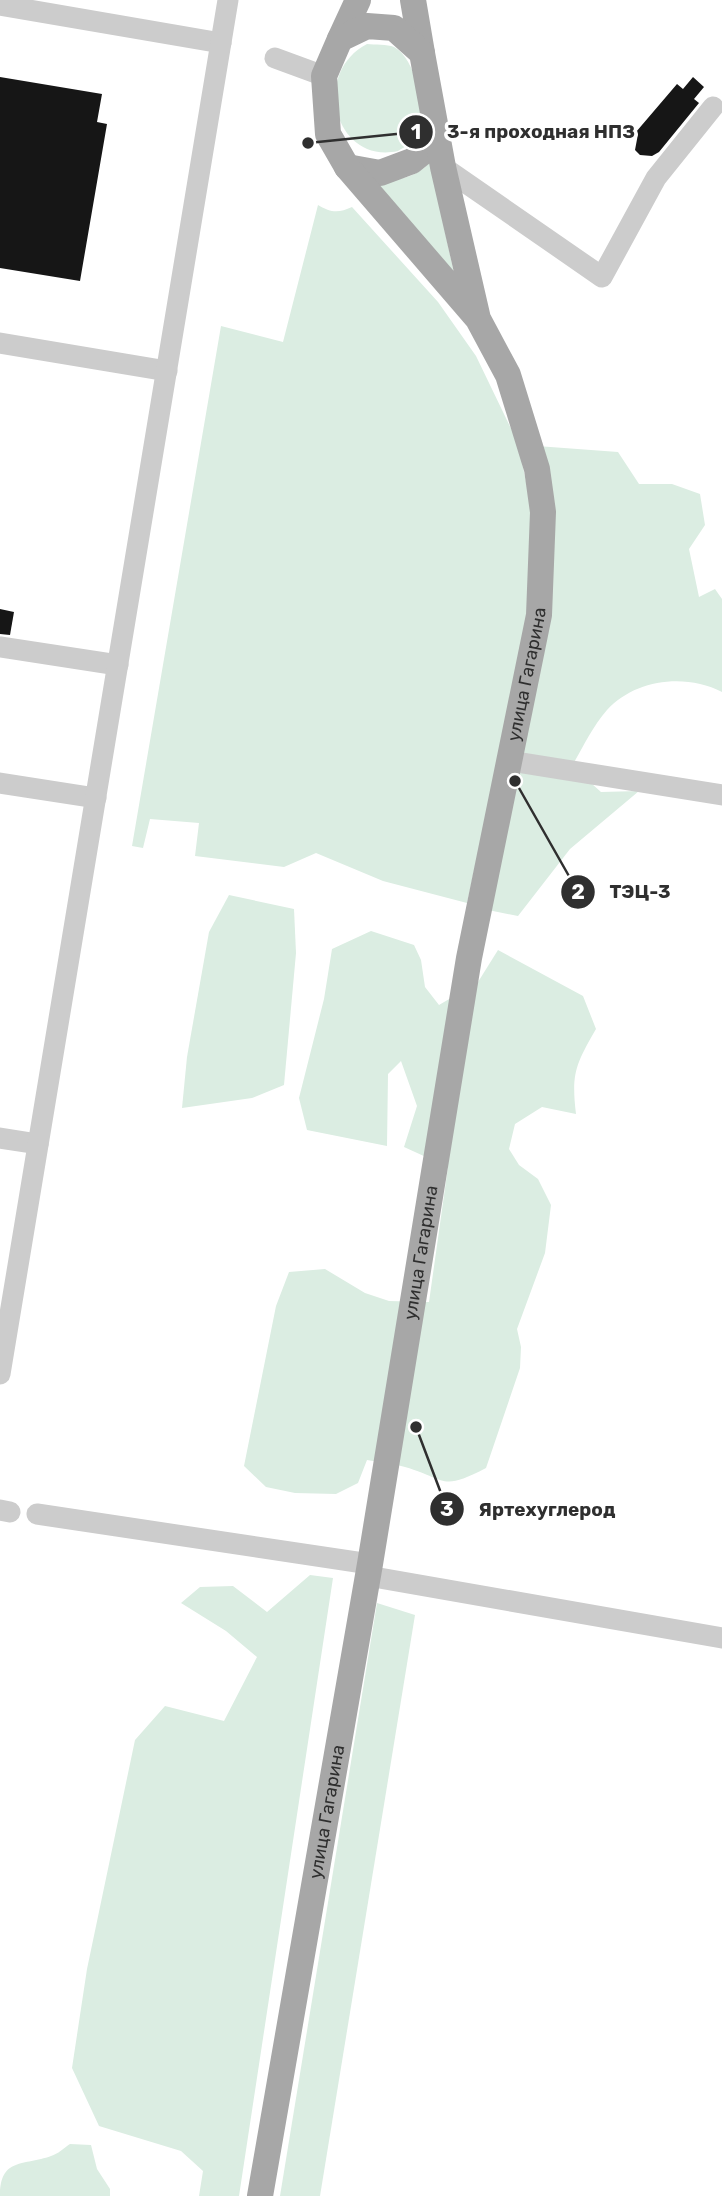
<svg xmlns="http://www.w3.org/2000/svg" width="722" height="2196" font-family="Rubik,sans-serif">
  <rect width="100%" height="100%" fill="#fff"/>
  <g fill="#dbede2">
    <path d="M 367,44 C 375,45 387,44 394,47 C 415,57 428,113 419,133 C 416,140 405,147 398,151 C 336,165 310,74 367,44 Z"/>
    <path d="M 430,162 L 455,278 L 375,180 C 397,180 415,179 430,162 Z"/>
    <path d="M 318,205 C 331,213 339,213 352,207 L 438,302 L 476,356 L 518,443 L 530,501 L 532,531 L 527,628 L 467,903 L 383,881 L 316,853 L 284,867 L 195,856 L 199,823 L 150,819 L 143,848 L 132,846 L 221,326 L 283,342 Z"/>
    <path d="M 537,446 L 618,452 L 639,484 L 672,484 L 700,494 L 705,525 L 689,549 L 699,597 L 715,589 L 722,599 L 722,692 C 686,673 635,679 607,710 C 593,726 583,747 572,766 L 601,792 L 639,791 L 570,849 L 518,916 L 488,910 L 551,612 Z"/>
    <polygon points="229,895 294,909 296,953 284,1085 252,1098 182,1108 187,1057 209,932"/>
    <path d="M 371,931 L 414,945 L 421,960 L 425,987 L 439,1005 L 478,982 L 498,950 L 583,996 L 596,1029 C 576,1064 571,1073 576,1114 L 542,1107 L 515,1124 L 509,1149 L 519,1165 L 538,1179 L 551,1205 L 545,1253 L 517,1329 L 521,1347 L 520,1368 L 486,1468 C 440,1492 447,1479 405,1467 C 392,1463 379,1462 367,1460 L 358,1483 L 336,1494 L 295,1493 L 266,1487 L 244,1466 L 276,1306 L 289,1272 L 325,1269 L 365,1293 L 389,1301 L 429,1302 L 448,1167 L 404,1147 L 417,1106 L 401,1061 L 388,1074 L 387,1146 L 307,1130 L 299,1098 L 324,999 L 332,949 Z"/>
    <polygon points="310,1575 333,1578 239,2196 199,2196 203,2171 181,2151 99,2126 72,2068 87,1969 135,1740 165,1706 224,1721 257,1657 226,1631 181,1603 200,1587 233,1586 267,1612"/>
    <polygon points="377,1603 415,1615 320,2196 280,2196"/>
    <path d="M 70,2144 L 91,2145 L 97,2169 L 110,2189 L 110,2196 L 0,2196 C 0,2157 24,2166 51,2156 C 58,2154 64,2148 70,2144 Z"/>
  </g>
  <g fill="#161616">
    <polygon points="0,77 102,94 97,122 107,124 80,281 0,268"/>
    <polygon points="693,77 704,87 694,99 699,103 659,152 652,156 640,155 635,150 638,134 636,132 677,84 683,89"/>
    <polygon points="0,609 14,612 10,635 0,634"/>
  </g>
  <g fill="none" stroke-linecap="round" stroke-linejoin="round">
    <g stroke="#ccc" stroke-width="21">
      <polyline points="0,5 221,43"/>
      <polyline points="275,58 324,76"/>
      <polyline points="443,167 602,277 656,178 713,107"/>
      <polyline points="0,343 167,371"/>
      <polyline points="0,647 118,665"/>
      <polyline points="510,761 722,795"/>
      <polyline points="0,783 96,798"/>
      <polyline points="0,1138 38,1144"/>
      <polyline points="0,1374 228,0"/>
      <polyline points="0,1510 10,1512"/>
      <polyline points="37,1514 370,1564"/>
      <polyline points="368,1576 722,1638"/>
    </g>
    <g stroke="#a7a7a7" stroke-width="26">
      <polyline points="413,0 422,53"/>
      <polyline points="340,39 358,0"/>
      <polyline points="347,167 380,173 412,161 438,140"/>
      <path id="s1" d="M 260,2196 L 370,1564 L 469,958 L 539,615 L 543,512 L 537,469 L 508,375 L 478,319 L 347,167 L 328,134 L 324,76 L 340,39 L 367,26 L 394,28 L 422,53 L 443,167 L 478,319"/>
    </g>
  </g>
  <g text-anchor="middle" stroke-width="7" stroke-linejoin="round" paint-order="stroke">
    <g font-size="18" fill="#2f2f2f" stroke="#fff">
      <text dy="6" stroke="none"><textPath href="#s1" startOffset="1545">улица Гагарина</textPath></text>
      <text dy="6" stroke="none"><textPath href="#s1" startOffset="957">улица Гагарина</textPath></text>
      <text dy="6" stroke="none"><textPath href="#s1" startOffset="390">улица Гагарина</textPath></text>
    </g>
  </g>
  <path fill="none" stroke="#2f2f2f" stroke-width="2.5" d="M308 143L416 132M515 781L578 892M416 1427L447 1509"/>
  <g fill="#2f2f2f" stroke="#fff" stroke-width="2.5">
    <circle cx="308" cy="143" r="7"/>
    <circle cx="515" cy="781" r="7"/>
    <circle cx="416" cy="1427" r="7"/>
    <circle cx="416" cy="132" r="18"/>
    <circle cx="578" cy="892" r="18"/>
    <circle cx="447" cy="1509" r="18"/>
  </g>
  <g font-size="21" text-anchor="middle" font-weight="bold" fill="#fff">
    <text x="416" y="139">1</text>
    <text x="578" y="899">2</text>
    <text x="447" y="1516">3</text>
  </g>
  <g font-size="19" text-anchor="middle" font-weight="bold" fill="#2f2f2f" stroke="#fff" stroke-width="7" stroke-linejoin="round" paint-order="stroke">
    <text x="541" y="138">3-я проходная НПЗ</text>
    <text x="640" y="898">ТЭЦ-3</text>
    <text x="547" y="1516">Яртехуглерод</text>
  </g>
</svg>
